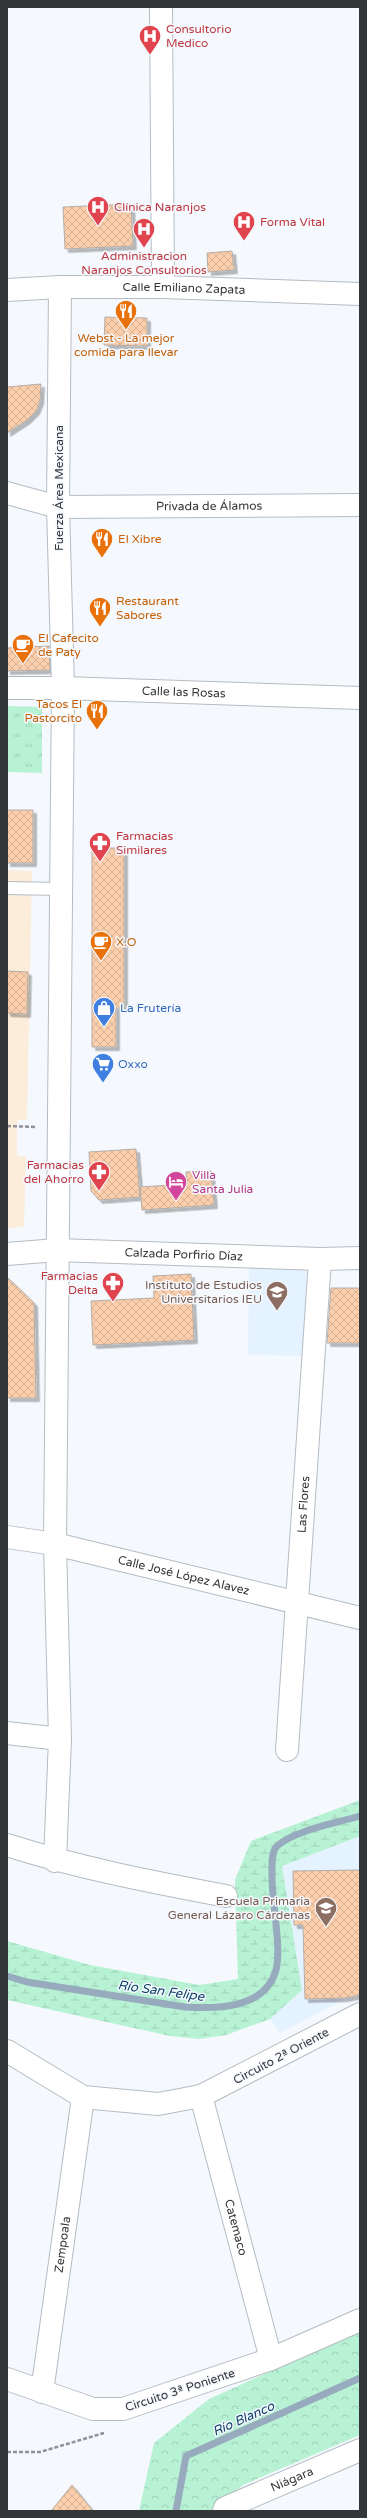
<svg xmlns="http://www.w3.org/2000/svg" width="367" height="2518" font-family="'Varela Round',sans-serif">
  <defs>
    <pattern id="forest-crowns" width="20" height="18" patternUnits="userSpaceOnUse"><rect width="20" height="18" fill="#b8f2d4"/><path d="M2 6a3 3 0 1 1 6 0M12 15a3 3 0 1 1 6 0" fill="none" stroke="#9fd0b7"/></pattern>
    <pattern id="wetland-marsh" width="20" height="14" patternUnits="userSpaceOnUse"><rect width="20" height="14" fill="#b8f2d4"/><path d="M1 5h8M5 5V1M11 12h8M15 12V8" fill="none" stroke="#9fd0b7"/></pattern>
    <pattern id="park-tufts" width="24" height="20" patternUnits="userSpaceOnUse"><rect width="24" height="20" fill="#b8f2d4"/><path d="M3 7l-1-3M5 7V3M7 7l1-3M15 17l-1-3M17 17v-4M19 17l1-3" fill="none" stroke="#9fd0b7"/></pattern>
    <pattern id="building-cross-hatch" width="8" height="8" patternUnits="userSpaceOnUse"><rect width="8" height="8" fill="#fbceac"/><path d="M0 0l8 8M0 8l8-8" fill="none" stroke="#d8b295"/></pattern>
    <filter id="shadow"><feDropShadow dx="3.5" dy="3.5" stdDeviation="0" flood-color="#0004"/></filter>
  </defs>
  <rect width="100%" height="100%" fill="#f5f9fe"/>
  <g fill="#e5f2ff">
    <polygon points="249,1268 306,1269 305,1356 248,1355"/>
    <polygon points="360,1836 360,1995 347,1998 280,2033 270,2019 302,1990 282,1866"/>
  </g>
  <polygon fill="#fbedd9" points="7,870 32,871 27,1120 18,1120 17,1126 17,1156 26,1156 24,1227 7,1228"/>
  <polygon fill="url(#forest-crowns)" points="360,2331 360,2435 243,2485 214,2511 139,2511 154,2443 209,2399"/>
  <polygon fill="url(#wetland-marsh)" points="360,1800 360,1836 282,1866 302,1990 270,2019 226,2035 199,2039 170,2036 7,2000 7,1941 90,1965 199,1985 238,1979 235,1880 251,1841"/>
  <polygon fill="url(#park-tufts)" points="7,706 42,707 42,773 7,772"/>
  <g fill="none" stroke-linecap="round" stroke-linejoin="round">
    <g stroke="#98abbe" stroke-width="7">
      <path d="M 7,1976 L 27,1982 L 185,2007 C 217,2009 265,2009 276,1970 C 282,1947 271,1899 272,1873 C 272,1865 271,1852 277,1846 C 295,1830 337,1823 360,1816"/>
      <polyline points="176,2511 186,2456 360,2378"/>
    </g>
  </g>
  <g fill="url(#building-cross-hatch)" stroke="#b5ada7" filter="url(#shadow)">
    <polygon points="131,204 133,246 65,249 63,207"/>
    <polygon points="232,251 234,270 208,272 207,253"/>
    <polygon points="105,317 147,318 147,346 104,345"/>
    <polygon points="41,384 40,401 36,411 27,420 7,433 7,387"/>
    <polygon points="49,646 50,670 7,671 7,648"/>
    <rect x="7" y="810" width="26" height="53"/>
    <polygon points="92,848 124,848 124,1008 116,1008 116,1047 92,1047"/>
    <polygon points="7,971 28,972 27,1014 7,1013"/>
    <polygon points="136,1149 140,1197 99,1200 91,1191 89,1152"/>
    <polygon points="211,1171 214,1205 142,1210 140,1187 187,1184 186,1172"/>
    <polygon points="191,1274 194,1340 93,1345 91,1301 154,1298 153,1276"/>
    <polygon points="7,1277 34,1303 36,1398 7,1398"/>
    <polygon points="331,1288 360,1288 360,1343 327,1343"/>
    <polygon points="360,1870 360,1995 345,1998 305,1999 303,1925 294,1925 293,1871"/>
    <polygon points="72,2485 93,2511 51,2511 64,2495"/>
  </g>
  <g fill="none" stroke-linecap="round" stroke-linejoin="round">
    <g stroke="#b4bcc2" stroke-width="14">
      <polyline id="service" points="7,888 61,889"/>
    </g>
    <g stroke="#b4bcc2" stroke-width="24">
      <g id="minor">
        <polyline points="161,7 163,287"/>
        <polyline points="7,290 60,287"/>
        <path id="s1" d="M 7,493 L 58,507 L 360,505"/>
        <polyline points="7,1733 60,1739"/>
        <path id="s2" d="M 287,1750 L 320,1259"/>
        <path d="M 7,1845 C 79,1868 152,1882 226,1896"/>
        <path id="s3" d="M 55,1861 L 60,1739 L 55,1544 L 63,688 L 360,698"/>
        <polyline points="7,2051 83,2097 158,2104 201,2096 360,2014"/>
        <path id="s4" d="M 201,2096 L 271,2359"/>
        <polyline points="7,2379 93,2409 123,2409 271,2359 360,2320"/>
        <path id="s5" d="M 42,2392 L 83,2097"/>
        <path id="s6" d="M 224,2511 L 225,2508 L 360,2450"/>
      </g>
    </g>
    <g stroke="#b4bcc2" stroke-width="24">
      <g id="tertiary">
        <path id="s7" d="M 7,1537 L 55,1544 L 360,1618"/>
      </g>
    </g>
    <g stroke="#b4bcc2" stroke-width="24">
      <g id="secondary">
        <path id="s8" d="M 7,688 L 63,688 L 58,507 L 60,287 L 163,287 L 360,294"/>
      </g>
    </g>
    <g stroke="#b4bcc2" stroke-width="24">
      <g id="primary">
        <path id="s9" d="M 7,1254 L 57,1250 L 320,1259 L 360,1258"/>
      </g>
    </g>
    <g stroke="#8e9195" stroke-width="2.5" stroke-dasharray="4 2" stroke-linecap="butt">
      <polyline points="7,1126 36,1127"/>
      <polyline points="7,2452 40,2452 104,2433"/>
    </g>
    <use href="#service" stroke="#fff" stroke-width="12"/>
    <use href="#minor" stroke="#fff" stroke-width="22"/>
    <use href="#tertiary" stroke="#fff" stroke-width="22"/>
    <use href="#secondary" stroke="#fff" stroke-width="22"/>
    <use href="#primary" stroke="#fff" stroke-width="22"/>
  </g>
  <defs>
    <g id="hospital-pin" transform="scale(1.15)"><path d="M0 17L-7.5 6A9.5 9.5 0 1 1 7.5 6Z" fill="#e0444e" stroke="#f5f9fe"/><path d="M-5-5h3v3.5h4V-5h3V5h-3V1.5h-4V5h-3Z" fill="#fff"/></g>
    <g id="restaurant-pin" transform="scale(1.15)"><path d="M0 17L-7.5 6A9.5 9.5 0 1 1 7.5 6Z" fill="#e8710a" stroke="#f5f9fe"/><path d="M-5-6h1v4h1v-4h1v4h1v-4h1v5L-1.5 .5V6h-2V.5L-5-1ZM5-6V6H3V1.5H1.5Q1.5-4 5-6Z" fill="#fff"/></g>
    <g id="cafe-pin" transform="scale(1.15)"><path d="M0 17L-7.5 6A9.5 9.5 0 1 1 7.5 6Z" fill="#e8710a" stroke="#f5f9fe"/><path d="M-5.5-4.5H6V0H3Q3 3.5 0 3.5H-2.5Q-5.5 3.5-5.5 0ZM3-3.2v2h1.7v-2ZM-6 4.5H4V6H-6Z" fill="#fff"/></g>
    <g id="pharmacy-pin" transform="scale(1.15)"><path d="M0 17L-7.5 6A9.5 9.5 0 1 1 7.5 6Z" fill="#e0444e" stroke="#f5f9fe"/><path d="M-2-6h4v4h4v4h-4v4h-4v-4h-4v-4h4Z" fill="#fff"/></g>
    <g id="shop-pin" transform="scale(1.15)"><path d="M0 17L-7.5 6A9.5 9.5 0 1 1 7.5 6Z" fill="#3f7fe0" stroke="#f5f9fe"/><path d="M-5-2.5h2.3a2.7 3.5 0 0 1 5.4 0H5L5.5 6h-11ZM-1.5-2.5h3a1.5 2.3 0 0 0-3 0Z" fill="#fff"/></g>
    <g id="supermarket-pin" transform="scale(1.15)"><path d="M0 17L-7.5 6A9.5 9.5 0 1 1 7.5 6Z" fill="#3f7fe0" stroke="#f5f9fe"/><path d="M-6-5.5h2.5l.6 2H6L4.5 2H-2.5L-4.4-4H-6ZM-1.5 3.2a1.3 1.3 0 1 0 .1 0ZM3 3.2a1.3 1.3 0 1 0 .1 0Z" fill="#fff"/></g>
    <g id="hotel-pin" transform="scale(1.15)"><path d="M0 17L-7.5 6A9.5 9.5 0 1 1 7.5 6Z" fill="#d1479c" stroke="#f5f9fe"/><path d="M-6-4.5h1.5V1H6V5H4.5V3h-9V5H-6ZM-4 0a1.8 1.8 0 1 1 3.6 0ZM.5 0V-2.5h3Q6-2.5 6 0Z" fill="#fff"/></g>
    <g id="university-pin" transform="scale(1.15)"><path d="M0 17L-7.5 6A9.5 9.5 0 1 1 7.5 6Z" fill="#8d6e63" stroke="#f5f9fe"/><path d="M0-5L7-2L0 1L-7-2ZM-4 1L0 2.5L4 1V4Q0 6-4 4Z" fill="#fff"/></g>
    <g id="school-pin" transform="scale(1.15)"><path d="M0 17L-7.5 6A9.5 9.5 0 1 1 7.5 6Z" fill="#8d6e63" stroke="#f5f9fe"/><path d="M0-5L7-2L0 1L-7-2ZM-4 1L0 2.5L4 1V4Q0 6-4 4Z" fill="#fff"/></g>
  </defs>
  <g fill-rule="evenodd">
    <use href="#hospital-pin" x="150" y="36"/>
    <use href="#hospital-pin" x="98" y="207"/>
    <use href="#hospital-pin" x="244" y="222"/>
    <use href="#hospital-pin" x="144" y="229"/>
    <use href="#restaurant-pin" x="126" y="311"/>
    <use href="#restaurant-pin" x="102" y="539"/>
    <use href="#restaurant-pin" x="100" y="608"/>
    <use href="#cafe-pin" x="23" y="645"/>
    <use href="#restaurant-pin" x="97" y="711"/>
    <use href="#pharmacy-pin" x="100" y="843"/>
    <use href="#cafe-pin" x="101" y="942"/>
    <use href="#shop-pin" x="104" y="1008"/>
    <use href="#supermarket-pin" x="103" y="1064"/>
    <use href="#pharmacy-pin" x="99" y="1172"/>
    <use href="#hotel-pin" x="176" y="1182"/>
    <use href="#pharmacy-pin" x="113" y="1283"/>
    <use href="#university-pin" x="277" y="1292"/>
    <use href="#school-pin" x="326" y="1908"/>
  </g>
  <g text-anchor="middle" stroke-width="3" stroke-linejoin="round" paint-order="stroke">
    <g font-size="12" fill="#be3a42" stroke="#f5f9fe" text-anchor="start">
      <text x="166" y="33">Consultorio<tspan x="166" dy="14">Medico</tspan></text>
      <text x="114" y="211">Clínica Naranjos</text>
      <text x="260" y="226">Forma Vital</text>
      <text x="144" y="260" text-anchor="middle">Administracion<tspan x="144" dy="14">Naranjos Consultorios</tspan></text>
      <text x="116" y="840">Farmacias<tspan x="116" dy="14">Similares</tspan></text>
      <text x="84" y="1169" text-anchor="end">Farmacias<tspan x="84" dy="14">del Ahorro</tspan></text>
      <text x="98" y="1280" text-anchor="end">Farmacias<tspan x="98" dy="14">Delta</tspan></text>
    </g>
    <g font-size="12" fill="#333639" stroke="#f5f9fe">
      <text dy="4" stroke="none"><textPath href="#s8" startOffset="581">Calle Emiliano Zapata</textPath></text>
      <text transform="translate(59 488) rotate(-90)" y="4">Fuerza Área Mexicana</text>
      <text dy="4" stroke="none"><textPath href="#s1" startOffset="204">Privada de Álamos</textPath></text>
      <text dy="4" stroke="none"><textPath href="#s3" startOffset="1294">Calle las Rosas</textPath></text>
      <text dy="4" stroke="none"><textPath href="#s9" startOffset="177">Calzada Porfirio Díaz</textPath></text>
      <text dy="4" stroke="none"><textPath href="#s2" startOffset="246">Las Flores</textPath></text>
      <text dy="4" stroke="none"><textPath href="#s7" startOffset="181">Calle José López Alavez</textPath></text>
      <text transform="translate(281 2056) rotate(-28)" y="4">Circuito 2ª Oriente</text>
      <text dy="4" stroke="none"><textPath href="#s4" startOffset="136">Catemaco</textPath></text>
      <text dy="4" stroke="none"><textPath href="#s5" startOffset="149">Zempoala</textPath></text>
      <text transform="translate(180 2390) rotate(-18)" y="4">Circuito 3ª Poniente</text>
      <text dy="4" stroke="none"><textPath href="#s6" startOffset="76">Niágara</textPath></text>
    </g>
    <g font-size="12" fill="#c56008" stroke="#f5f9fe" text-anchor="start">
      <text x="126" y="342" text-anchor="middle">Webst - La mejor<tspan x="126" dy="14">comida para llevar</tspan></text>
      <text x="118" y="543">El Xibre</text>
      <text x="116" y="605">Restaurant<tspan x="116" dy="14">Sabores</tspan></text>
      <text x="38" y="642">El Cafecito<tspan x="38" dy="14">de Paty</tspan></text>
      <text x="82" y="708" text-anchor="end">Tacos El<tspan x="82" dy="14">Pastorcito</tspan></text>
      <text x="116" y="946">X.O</text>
    </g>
    <g font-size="12" fill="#366cbe" stroke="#f5f9fe" text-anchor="start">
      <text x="120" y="1012">La Frutería</text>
      <text x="118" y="1068">Oxxo</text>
    </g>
    <g font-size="12" fill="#b23c85" stroke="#f5f9fe" text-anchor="start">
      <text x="192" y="1179">Villa<tspan x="192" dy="14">Santa Julia</tspan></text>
    </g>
    <g font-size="12" fill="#785e54" stroke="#f5f9fe" text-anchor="end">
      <text x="262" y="1289">Instituto de Estudios<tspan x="262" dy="14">Universitarios IEU</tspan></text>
      <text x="310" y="1905">Escuela Primaria<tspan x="310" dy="14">General Lázaro Cárdenas</tspan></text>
    </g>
    <g font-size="13" font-style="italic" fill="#0f426a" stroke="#f5f9fe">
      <text transform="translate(161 1990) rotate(8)" y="5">Río San Felipe</text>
      <text transform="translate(243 2418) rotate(-24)" y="5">Río Blanco</text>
    </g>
  </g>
  <rect width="367" height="2518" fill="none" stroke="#333639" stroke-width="16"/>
</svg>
